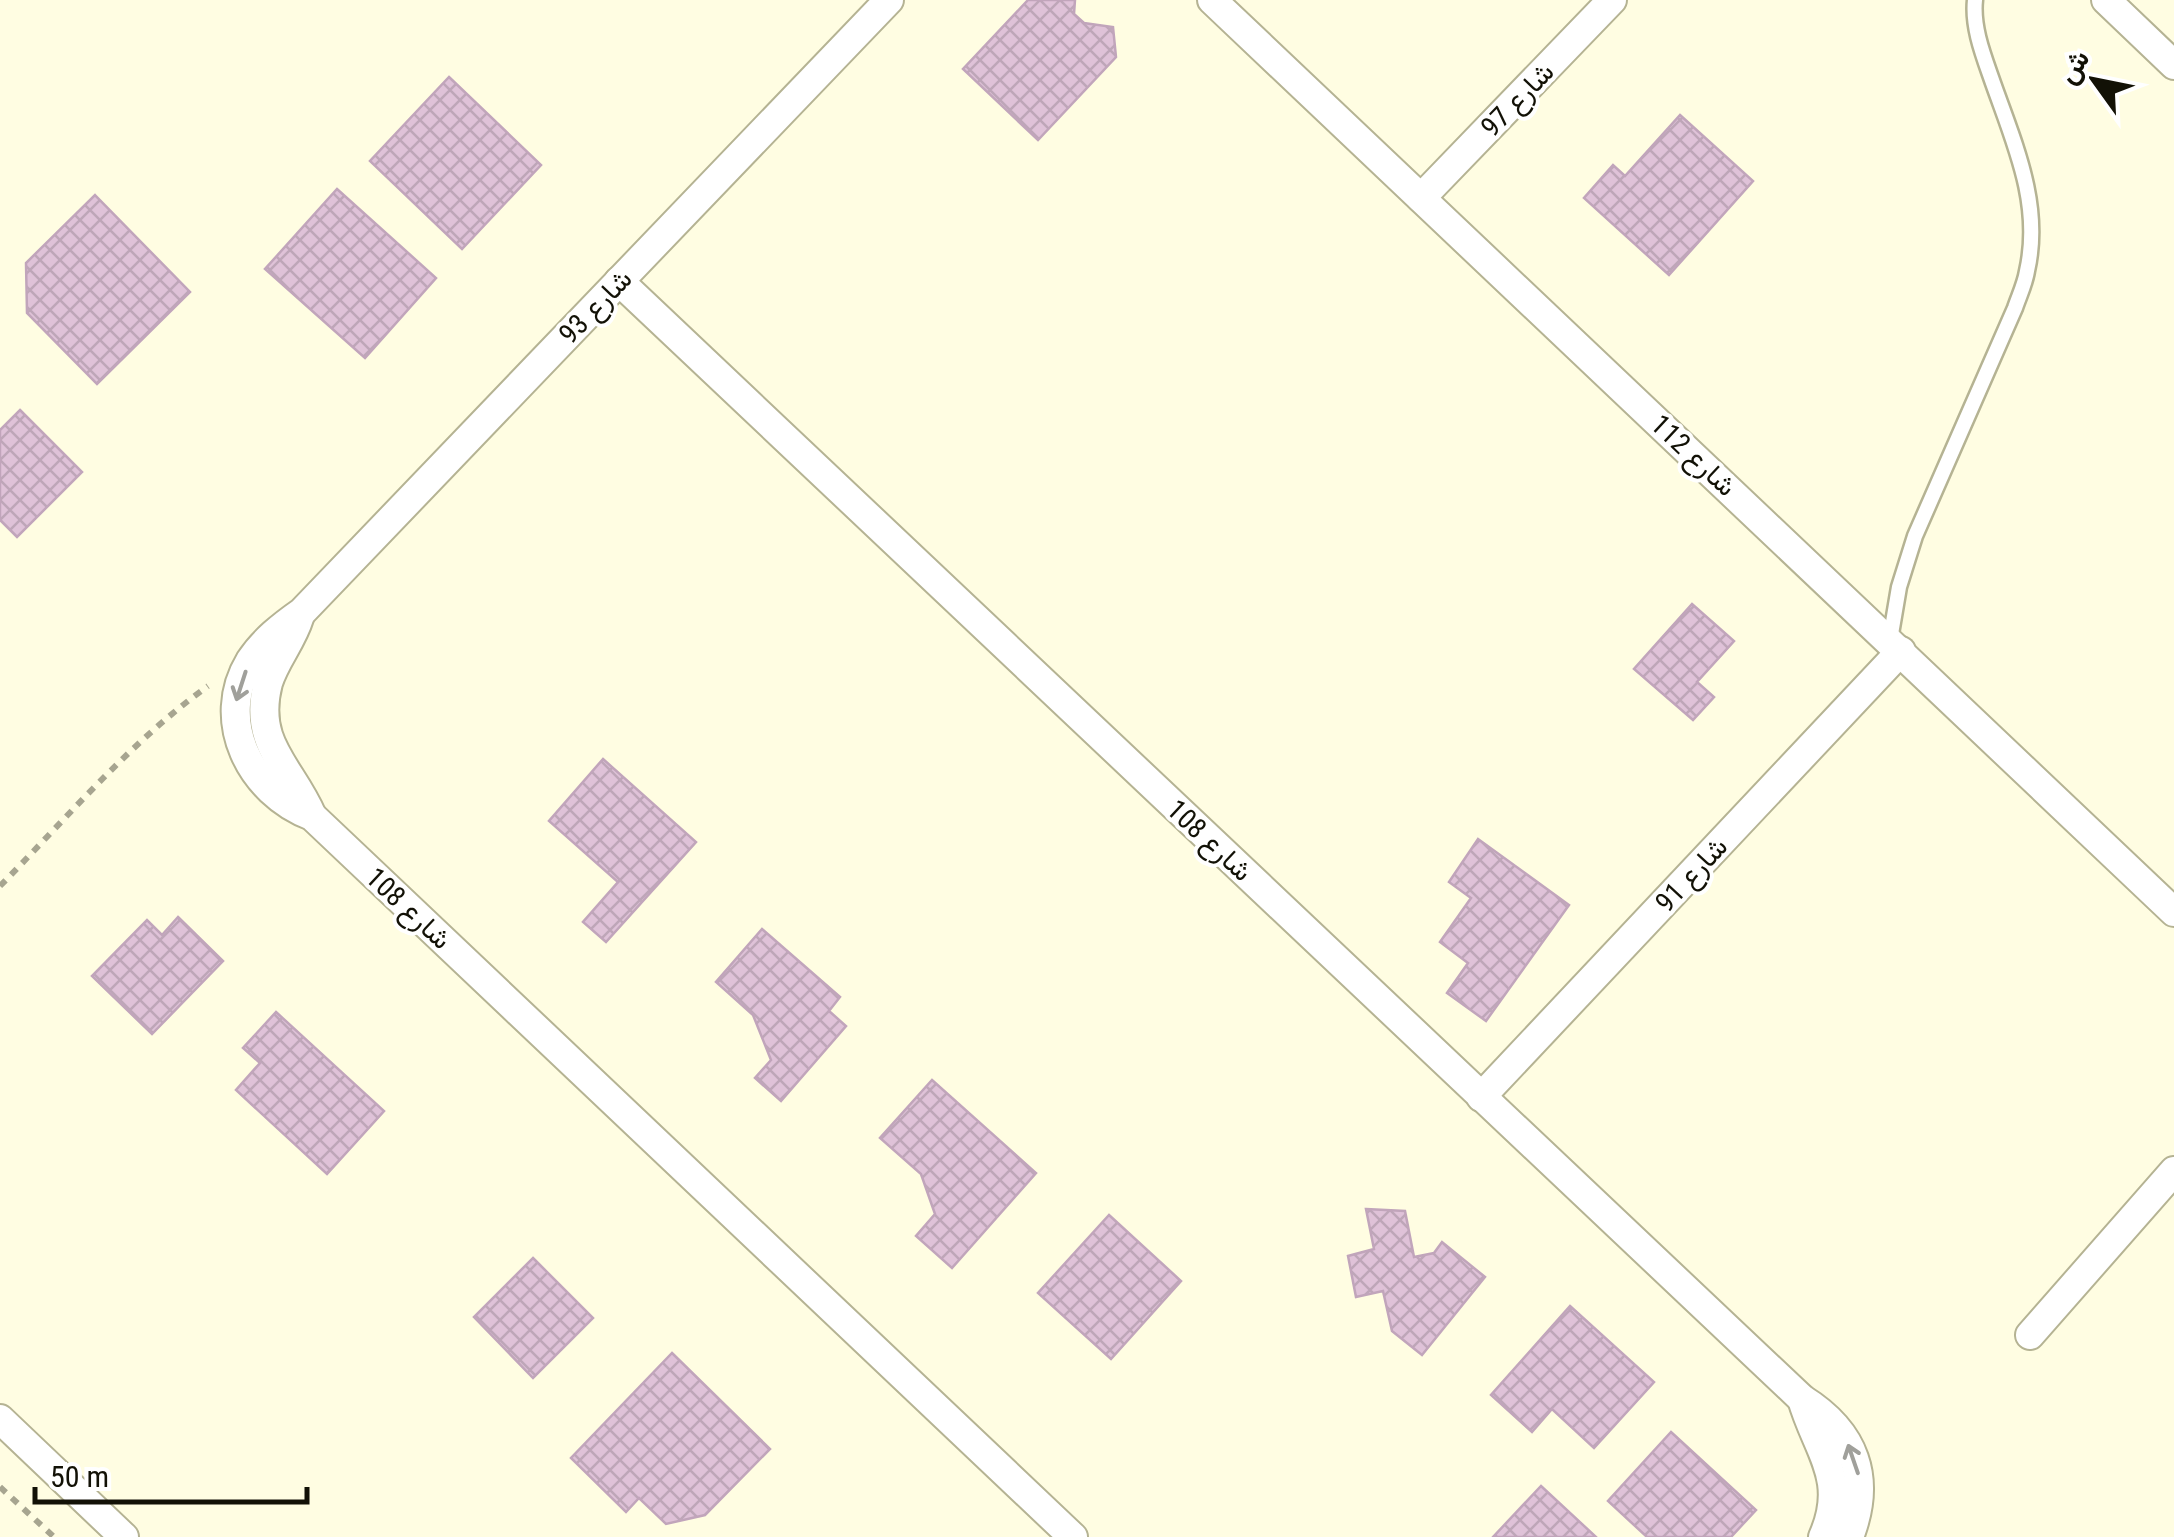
<svg xmlns="http://www.w3.org/2000/svg" width="2174" height="1537" font-family="'Roboto Condensed',Vazirmatn,sans-serif">
  <defs>
    <pattern id="building-cross-hatch" width="8" height="8" patternUnits="userSpaceOnUse" patternTransform="scale(2.5)"><rect width="8" height="8" fill="#dfc2d8"/><path d="M0 0l8 8M0 8l8-8" fill="none" stroke="#bea6b8"/></pattern>
  </defs>
  <rect width="100%" height="100%" fill="#fffde2"/>
  <g fill="url(#building-cross-hatch)" stroke="#c1a5bb" stroke-width="2.5">
    <polygon points="1028,0 1075,0 1074,14 1084,23 1113,27 1116,57 1038,140 963,69"/>
    <polygon points="449,77 541,165 462,249 370,161"/>
    <polygon points="1680,115 1753,181 1669,275 1584,198 1613,165 1625,176"/>
    <polygon points="337,189 436,278 365,358 265,269"/>
    <polygon points="95,195 190,292 97,384 27,313 26,263"/>
    <polygon points="20,410 82,472 17,537 0,520 0,430"/>
    <polygon points="1692,604 1734,641 1697,682 1714,697 1693,720 1634,669"/>
    <polygon points="603,759 696,842 606,942 583,922 618,882 549,821"/>
    <polygon points="1478,839 1569,905 1486,1021 1447,993 1468,963 1440,942 1471,898 1449,882"/>
    <polygon points="178,917 223,961 152,1034 92,976 147,920 162,935"/>
    <polygon points="762,929 840,997 829,1011 846,1026 781,1101 755,1078 771,1060 753,1015 716,982"/>
    <polygon points="276,1012 384,1111 327,1174 236,1090 260,1063 243,1048"/>
    <polygon points="932,1080 1036,1173 952,1268 916,1236 935,1214 921,1174 880,1138"/>
    <polygon points="1366,1209 1405,1211 1414,1257 1434,1253 1442,1242 1485,1277 1422,1355 1392,1331 1383,1291 1356,1297 1348,1256 1374,1249"/>
    <polygon points="1109,1215 1181,1281 1111,1359 1038,1293"/>
    <polygon points="533,1258 593,1318 533,1378 474,1317"/>
    <polygon points="1570,1306 1654,1382 1594,1448 1552,1409 1532,1432 1491,1395"/>
    <polygon points="672,1353 770,1449 705,1515 666,1524 639,1498 626,1512 571,1458"/>
    <polygon points="1671,1432 1756,1510 1731,1537 1647,1537 1608,1501"/>
    <polygon points="1541,1486 1596,1537 1493,1537"/>
  </g>
  <g fill="none" stroke-linecap="round" stroke-linejoin="round">
    <g stroke="#b5b393" stroke-width="19">
      <path id="lane" d="M 1890,640 L 1899,587 L 1915,536 L 2015,308 C 2019,296 2025,284 2027,271 C 2042,205 2015,145 1993,83 C 1984,57 1972,28 1975,0"/>
    </g>
    <g stroke="#b5b393" stroke-width="32">
      <g id="street">
        <path d="M 889,0 L 302,612 C 282,626 263,641 250,661 C 214,720 250,793 312,816 L 1073,1537"/>
        <polyline points="1212,0 2174,912"/>
        <polyline points="2106,0 2174,65"/>
        <polyline points="1421,198 1612,0"/>
        <path d="M 619,281 L 1802,1399 C 1855,1432 1872,1478 1849,1537"/>
        <path d="M 299,618 C 292,641 275,660 268,683 C 252,744 291,767 312,816"/>
        <polyline points="1481,1097 1901,651"/>
        <polyline points="2030,1335 2174,1171"/>
        <path d="M 1802,1399 C 1817,1451 1849,1479 1823,1537"/>
        <polyline points="0,1419 124,1537"/>
      </g>
    </g>
    <g stroke="#a7a590" stroke-width="6" stroke-dasharray="8 8" stroke-linecap="butt">
      <path d="M 0,886 C 67,818 130,742 208,686"/>
      <polyline points="0,1487 54,1537"/>
    </g>
    <use href="#lane" stroke="#fff" stroke-width="14"/>
    <use href="#street" stroke="#fff" stroke-width="28"/>
  </g>
  <defs><path id="oneway-shaft" d="M-6 0H5M1.5-3L5.5 0L1.5 3" fill="none" stroke-width="1.6" stroke-linecap="round" stroke-linejoin="round" transform="scale(2.5)"/></defs>
  <g stroke="#a0a09b">
    <use href="#oneway-shaft" transform="translate(241 686) rotate(108)"/>
    <use href="#oneway-shaft" transform="translate(1853 1459) rotate(-109)"/>
  </g>
  <g text-anchor="middle" stroke-width="8" stroke-linejoin="round" paint-order="stroke">
    <g font-size="28" fill="#121106" stroke="#fff">
      <text transform="translate(1517 99) rotate(-46)" y="10">شارع 97</text>
      <text transform="translate(595 306) rotate(-46)" y="10">شارع 93</text>
      <text transform="translate(1694 455) rotate(43)" y="10">شارع 112</text>
      <text transform="translate(1210 840) rotate(43)" y="10">شارع 108</text>
      <text transform="translate(1691 874) rotate(-47)" y="10">شارع 91</text>
      <text transform="translate(409 908) rotate(43)" y="10">شارع 108</text>
    </g>
  </g>
  <g transform="translate(2094 80) rotate(303)" stroke="#ffffff" stroke-width="8" paint-order="stroke">
  <path d="M0-8L18 38L0 25L-18 38Z" fill="#121106"/>
  <text y="-15" font-size="28" font-weight="bold" text-anchor="middle" fill="#121106">ش</text>
  </g>
  <path d="M35 1487v15h272v-15" fill="none" stroke="#121106" stroke-width="5"/>
  <text x="50" y="1487" font-size="30" fill="#121106" stroke="#ffffff" stroke-width="8" paint-order="stroke">50 m</text>
</svg>
